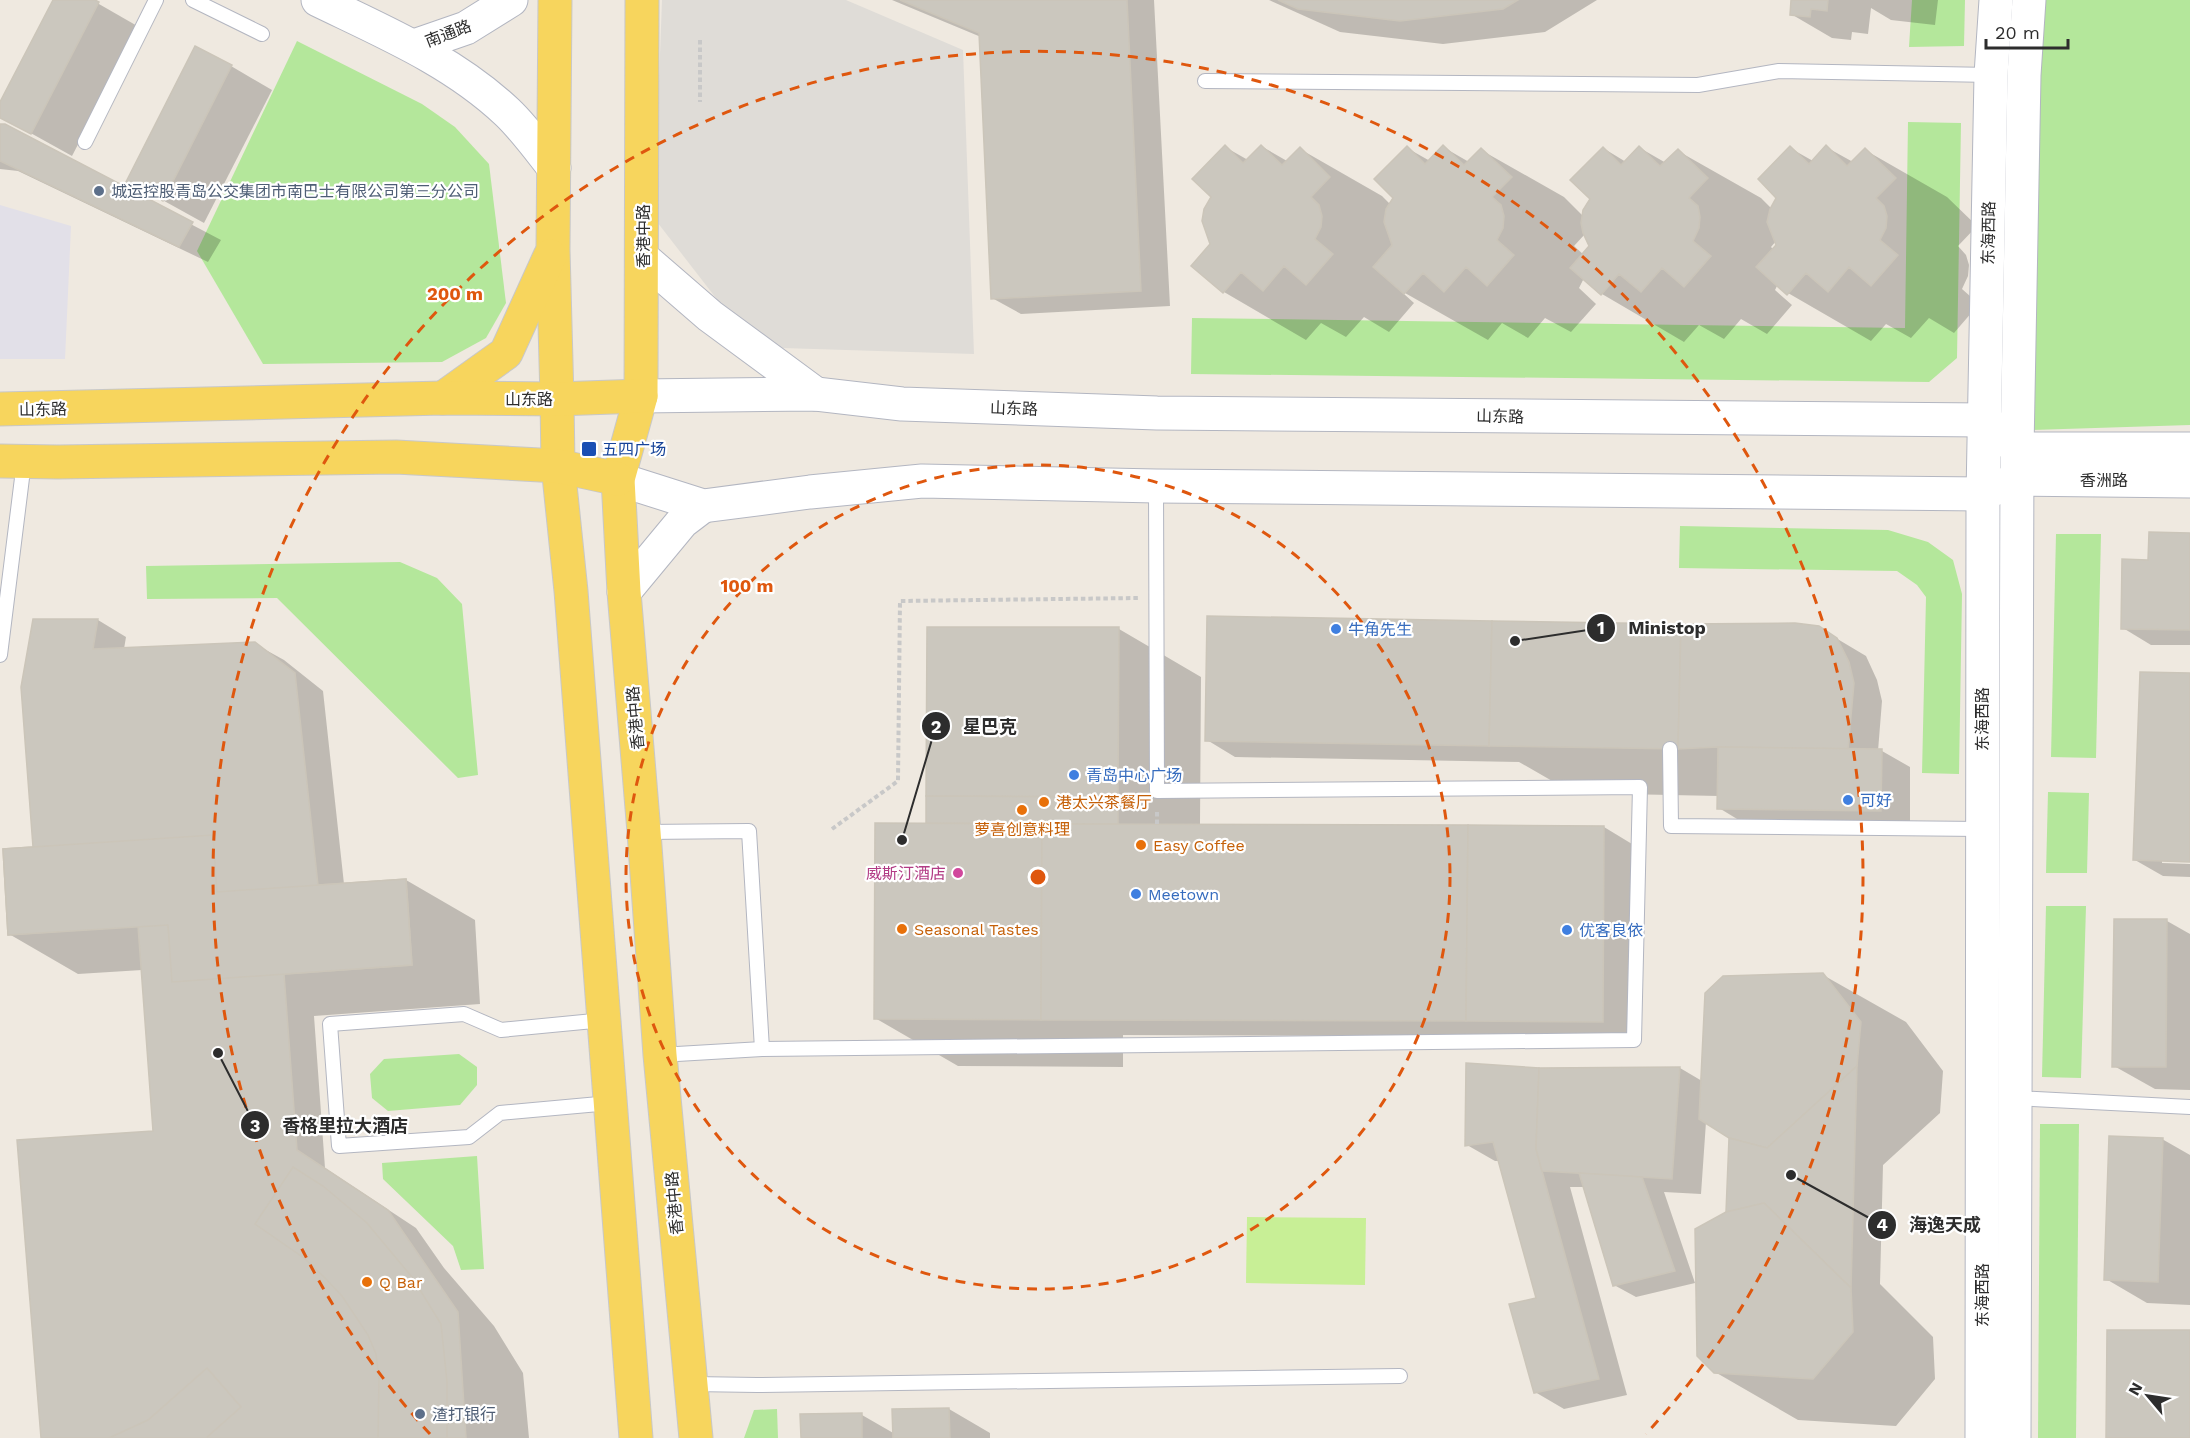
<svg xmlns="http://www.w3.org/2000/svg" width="2190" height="1438" font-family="'Work Sans','Noto Sans SC',sans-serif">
  <rect width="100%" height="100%" fill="#efe9e0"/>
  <polygon fill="#e2e0e8" points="0,205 71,226 65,359 0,359"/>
  <g fill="#b4e79b">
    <polygon points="1912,0 1965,0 1964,46 1909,47"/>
    <polygon points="2039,0 2190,0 2190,425 2032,430"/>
    <polygon points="297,41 422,104 455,127 489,164 506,303 486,338 442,362 263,364 197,251"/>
    <polygon points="1908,122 1961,123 1957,358 1929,382 1191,374 1192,318 1905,328"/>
    <polygon points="1680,526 1888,530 1928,542 1953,560 1962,594 1959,774 1922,773 1926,597 1917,585 1897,571 1679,568"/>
    <polygon points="2056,534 2101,534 2096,758 2051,757"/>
    <polygon points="400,562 437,578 462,604 478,775 458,778 277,598 147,599 146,566"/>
    <polygon points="2048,792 2089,793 2087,873 2046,873"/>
    <polygon points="2046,906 2086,906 2081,1078 2042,1077"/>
    <polygon points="459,1054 477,1067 477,1085 460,1105 388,1111 372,1098 370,1074 384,1059"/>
    <polygon points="2040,1124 2079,1124 2076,1438 2038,1438"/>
    <polygon points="477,1156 484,1269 461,1270 453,1246 383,1179 382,1163"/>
    <polygon points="777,1409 778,1438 744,1438 754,1410"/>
  </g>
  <polygon fill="#c8ef96" points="1247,1217 1366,1218 1365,1285 1246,1283"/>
  <polygon fill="#dfdcd7" points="662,0 846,0 963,50 974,354 782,348 719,302 654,218"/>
  <g fill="#0003" fill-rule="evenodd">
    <polygon points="55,0 92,0 139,27 72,156 0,116 0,105"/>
    <polygon points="892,0 1154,0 1170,306 1021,314 992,298 981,37"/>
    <polygon points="1269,0 1597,0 1545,32 1443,44 1340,32"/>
    <polygon points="1793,0 1938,0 1935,25 1891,20 1871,8 1868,34 1852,32 1851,40 1832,38 1791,14"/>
    <polygon points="231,66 272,90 204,223 128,181"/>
    <polygon points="0,126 4,126 221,240 208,262 18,171 0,169"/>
    <path d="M 1261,146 L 1287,161 L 1300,149 L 1382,196 L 1391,205 L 1395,198 L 1407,148 L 1430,161 L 1443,147 L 1469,162 L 1481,150 L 1564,197 L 1583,216 L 1592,199 L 1603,148 L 1626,162 L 1640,148 L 1666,163 L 1678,151 L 1761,198 L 1772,209 L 1778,198 L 1790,148 L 1813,161 L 1826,147 L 1853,162 L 1865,150 L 1947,197 L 1977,226 L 1958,246 L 1966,255 L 1969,265 L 1968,276 L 1962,289 L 1979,304 L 1954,333 L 1929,318 L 1911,338 L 1886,324 L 1871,341 L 1788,293 L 1778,284 L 1775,290 L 1792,305 L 1767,334 L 1741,319 L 1724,339 L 1699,325 L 1684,342 L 1602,294 L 1584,278 L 1579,288 L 1596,304 L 1571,332 L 1545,318 L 1528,338 L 1502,323 L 1488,340 L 1405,293 L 1404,294 L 1414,303 L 1389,332 L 1364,317 L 1346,337 L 1321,323 L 1306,340 L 1224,292 L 1212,244 L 1213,197 L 1225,147 L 1248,160 ZM 1585,234 L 1591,246 L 1584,255 L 1574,246 ZM 1776,241 L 1778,245 L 1774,250 L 1771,247 Z"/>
    <polygon points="2190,534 2190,645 2151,645 2123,628 2149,561"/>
    <polygon points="98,620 126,637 124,649 255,644 284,660 323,691 344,884 406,880 475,920 480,1004 314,1016 325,1168 416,1228 444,1268 494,1326 523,1373 529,1438 42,1438 154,1132 142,970 78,974 9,934 37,849"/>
    <polygon points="1819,628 1866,656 1877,680 1882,701 1878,751 1882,751 1910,767 1910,827 1747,825 1719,808 1719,796 1573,793 1519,762 1235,757 1207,740"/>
    <polygon points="1119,629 1201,677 1200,826 1604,827 1632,844 1631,1037 1123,1035 1123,1067 958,1066 875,1018 931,825 927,823"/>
    <polygon points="2190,675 2190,861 2162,860 2162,863 2190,864 2190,877 2163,876 2135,860"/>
    <polygon points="2167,921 2190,934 2190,1090 2155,1089 2114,1066"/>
    <polygon points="1823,975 1906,1022 1943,1071 1940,1113 1883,1165 1880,1284 1933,1337 1935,1379 1896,1426 1798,1420 1715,1372 1727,1213 1731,1138 1706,1122 1701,1194 1664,1192 1695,1283 1636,1297 1614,1285 1585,1187 1570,1187 1627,1395 1564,1409 1535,1392 1538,1299 1500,1161 1495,1161 1467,1145 1539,1070 1680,1068 1702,1081"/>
    <polygon points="2162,1139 2190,1155 2190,1305 2147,1303 2106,1279"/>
    <polygon points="949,1409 990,1433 990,1438 802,1438 862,1415 895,1434"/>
  </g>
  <g fill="#cbc7be" stroke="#cbc5b9" stroke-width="1.5">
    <polygon points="53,0 95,0 99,2 31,134 0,118 0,102"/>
    <polygon points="900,0 1127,0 1141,291 991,299 979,33"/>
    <polygon points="1278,0 1518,0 1503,9 1400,21 1298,9"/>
    <polygon points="1791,0 1828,0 1827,11 1811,9 1810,17 1790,15"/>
    <polygon points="195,46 232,65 163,201 126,182"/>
    <polygon points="0,124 5,124 193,222 179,247 0,161"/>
    <polygon points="1225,145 1243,163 1261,145 1282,165 1300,147 1330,177 1311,197 1319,205 1322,216 1321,227 1315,239 1333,254 1306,285 1284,266 1263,291 1241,272 1223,293 1191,266 1210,244 1202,221 1204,209 1211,197 1192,179"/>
    <polygon points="1443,145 1464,165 1481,148 1512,177 1492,197 1501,205 1504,216 1503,228 1497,240 1514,255 1487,286 1466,267 1444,292 1423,273 1404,294 1373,267 1392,245 1384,222 1386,209 1393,198 1374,179 1407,146 1425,164"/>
    <polygon points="1826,145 1847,166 1865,148 1896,178 1876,198 1884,206 1887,216 1886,228 1880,240 1898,255 1871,286 1849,267 1828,292 1806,273 1787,295 1756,267 1776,245 1767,222 1770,209 1776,198 1758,179 1790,146 1809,164"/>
    <polygon points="1639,146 1660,166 1678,149 1708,178 1689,198 1698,206 1700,217 1699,228 1693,241 1711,256 1684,287 1662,268 1641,292 1619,274 1601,295 1570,268 1589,246 1583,233 1581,223 1583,210 1590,199 1570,180 1603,147 1621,165"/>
    <polygon points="2149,532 2190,533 2190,630 2121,629 2122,559 2148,560"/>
    <polygon points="1207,616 1492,621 1489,746 1205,741"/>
    <polygon points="33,619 98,619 93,649 255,642 295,673 318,885 406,879 412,965 284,974 297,1150 388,1210 458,1312 466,1438 41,1438 17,1140 153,1131 138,926 8,935 3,849 33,847 21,687"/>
    <polygon points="1492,621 1681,624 1678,749 1489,746"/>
    <polygon points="1795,623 1819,626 1837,638 1849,662 1854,683 1848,749 1718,747 1678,749 1681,624"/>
    <polygon points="927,627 1119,627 1118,797 926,796"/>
    <polygon points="2140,672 2190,673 2190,862 2133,860"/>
    <polygon points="1718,747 1882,749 1881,811 1717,809"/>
    <polygon points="926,796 1118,797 1118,824 926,823"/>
    <polygon points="875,823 1042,824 1041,1020 874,1019"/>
    <polygon points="1042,824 1468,825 1466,1021 1041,1020"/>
    <polygon points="1468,825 1604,826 1603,1022 1466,1021"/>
    <polygon points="213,835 217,892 406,879 412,965 172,982 168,925 8,935 3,849"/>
    <polygon points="2114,919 2167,919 2166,1067 2112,1067"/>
    <polygon points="1823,973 1861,1022 1857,1066 1767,1148 1729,1138 1699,1119 1705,993 1723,976"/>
    <polygon points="1466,1063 1539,1068 1536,1149 1599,1379 1534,1393 1509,1304 1536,1298 1493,1142 1465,1146"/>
    <polygon points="1857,1066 1851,1288 1764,1203 1726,1212 1729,1138 1767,1148"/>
    <polygon points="1680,1067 1672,1179 1542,1171 1536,1149 1539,1068"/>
    <polygon points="2109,1136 2163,1138 2158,1282 2104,1280"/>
    <polygon points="293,1167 323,1186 367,1223 412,1277 441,1324 447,1382 447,1438 378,1438 379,1379 376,1354 368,1335 342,1296 324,1277 304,1258 255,1224"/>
    <polygon points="1579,1173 1642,1177 1675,1271 1613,1286"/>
    <polygon points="1764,1203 1851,1288 1853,1332 1813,1379 1714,1373 1697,1356 1695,1229 1726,1212"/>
    <polygon points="2107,1330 2190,1330 2190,1438 2106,1438"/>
    <polygon points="207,1368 241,1407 206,1438 109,1438 148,1420"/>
    <polygon points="949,1408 950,1438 893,1438 892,1409"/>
    <polygon points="862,1413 862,1438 801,1438 800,1414"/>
  </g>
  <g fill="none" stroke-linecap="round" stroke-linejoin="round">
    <g stroke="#b3b6c1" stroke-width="16">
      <g id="lane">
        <polyline points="193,0 262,34"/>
        <polyline points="1205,81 1698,85 1779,71 1991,75"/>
        <polyline points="85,142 156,0"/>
        <polyline points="0,655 24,462"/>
        <polyline points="1670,749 1671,826 1981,829"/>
        <polyline points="645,832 749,831 762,1049"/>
        <polyline points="604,1020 501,1030 464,1014 330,1024 339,1146 469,1137 500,1113 610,1103"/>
        <polyline points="660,1055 762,1049 1634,1040 1640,787 1157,791 1156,486"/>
        <polyline points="2015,1098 2190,1107"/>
        <polyline points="692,1384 757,1385 1400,1376"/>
      </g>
    </g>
    <g stroke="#b3b6c1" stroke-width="35">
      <g id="secondary">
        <path d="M 318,0 C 384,32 453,61 507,112 C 524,128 539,149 554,168"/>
        <polyline points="414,46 466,28 511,0"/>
        <polyline points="643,258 710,316 816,394"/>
        <polyline points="641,396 816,394 902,404 1157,413 1985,420 2017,449 2190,449"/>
        <polyline points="618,479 703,506 810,492 922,481 1156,486 1983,494 2017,479 2190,481"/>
        <polyline points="624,592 682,522 703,506"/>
        <polyline points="1982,1438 1983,494 1991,75 1996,0"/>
        <polyline points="2014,1438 2017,449 2024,75 2029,0"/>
      </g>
    </g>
    <g stroke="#c8c8c8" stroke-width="35">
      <g id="primary">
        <polyline points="555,0 553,249 557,399 558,466 571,591 636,1438"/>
        <polyline points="642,0 641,396 618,479 624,592 644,832 660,1055 696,1438"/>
        <polyline points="443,398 506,353 550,256"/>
        <polyline points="0,409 443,398 557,399 641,396"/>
        <polyline points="0,461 58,462 396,457 558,466 618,479"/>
      </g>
    </g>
    <g stroke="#c8c8c8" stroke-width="4" stroke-dasharray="4.5 3" stroke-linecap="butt">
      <polyline points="700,40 700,102"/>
      <polyline points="1157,824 1157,810"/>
      <polyline points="832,829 898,781 900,601 1138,598"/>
    </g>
    <use href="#lane" stroke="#fff" stroke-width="14"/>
    <use href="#secondary" stroke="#fff" stroke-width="33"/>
    <use href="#primary" stroke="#f7d55d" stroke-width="33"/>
  </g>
  <g fill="none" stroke="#df570e" stroke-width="3" stroke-dasharray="10 8">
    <circle cx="1038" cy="877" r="412"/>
    <path d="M430 1434A825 825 0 1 1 1646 1434"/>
  </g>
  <g fill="#5c6f8a" stroke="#fff" stroke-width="2">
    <circle cx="99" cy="191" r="6"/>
    <circle cx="420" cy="1414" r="6"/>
  </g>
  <rect fill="#1a4fb4" stroke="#fff" stroke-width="2" x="581" y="441" width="16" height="16" rx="3"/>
  <g fill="#3f7fe0" stroke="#fff" stroke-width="2">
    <circle cx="1336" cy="629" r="6"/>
    <circle cx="1074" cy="775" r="6"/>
    <circle cx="1848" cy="800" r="6"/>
    <circle cx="1136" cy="894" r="6"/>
    <circle cx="1567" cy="930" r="6"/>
  </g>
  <g fill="#e8710a" stroke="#fff" stroke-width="2">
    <circle cx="1044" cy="802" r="6"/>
    <circle cx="1022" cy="810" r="6"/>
    <circle cx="1141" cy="845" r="6"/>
    <circle cx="902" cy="929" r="6"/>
    <circle cx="367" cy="1282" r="6"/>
  </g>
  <circle fill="#d1479c" stroke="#fff" stroke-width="2" cx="958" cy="873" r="6"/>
  <g text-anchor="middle" stroke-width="4.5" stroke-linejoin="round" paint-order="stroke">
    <g font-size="16" fill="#2d2d2d" stroke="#fff">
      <text transform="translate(448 33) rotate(-21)" y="6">南通路</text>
      <text transform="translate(1988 233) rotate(-89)" y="6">东海西路</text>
      <text transform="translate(643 236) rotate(-90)" y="6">香港中路</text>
      <text x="529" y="405">山东路</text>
      <text transform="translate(1014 408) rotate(2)" y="6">山东路</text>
      <text transform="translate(43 409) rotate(-1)" y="6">山东路</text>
      <text transform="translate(1500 416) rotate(1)" y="6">山东路</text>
      <text x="2104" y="486">香洲路</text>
      <text transform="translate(635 718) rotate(-95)" y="6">香港中路</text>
      <text transform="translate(1982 719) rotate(-90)" y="6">东海西路</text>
      <text transform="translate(674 1203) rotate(-95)" y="6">香港中路</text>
      <text transform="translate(1982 1295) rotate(-90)" y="6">东海西路</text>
    </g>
    <g font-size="16" fill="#4e5e75" stroke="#fff" text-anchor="start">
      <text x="111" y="197">城运控股青岛公交集团市南巴士有限公司第三分公司</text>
      <text x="432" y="1420">渣打银行</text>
    </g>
    <g font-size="16" fill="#164399" stroke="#fff" text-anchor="start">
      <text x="602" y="455">五四广场</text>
    </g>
    <g font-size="16" fill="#366cbe" stroke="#fff" text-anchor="start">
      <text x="1348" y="635">牛角先生</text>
      <text x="1086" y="781">青岛中心广场</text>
      <text x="1860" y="806">可好</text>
      <text x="1148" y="900">Meetown</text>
      <text x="1579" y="936">优客良依</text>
    </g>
    <g font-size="16" fill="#c56008" stroke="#fff" text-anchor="start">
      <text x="1056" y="808">港太兴茶餐厅</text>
      <text x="1022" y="835" text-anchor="middle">萝喜创意料理</text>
      <text x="1153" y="851">Easy Coffee</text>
      <text x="914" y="935">Seasonal Tastes</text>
      <text x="379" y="1288">Q Bar</text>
    </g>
    <g font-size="16" fill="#b23c85" stroke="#fff" text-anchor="end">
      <text x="946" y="879">威斯汀酒店</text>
    </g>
  </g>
  <circle cx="1038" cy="877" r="9" fill="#df570e" stroke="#fff" stroke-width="3"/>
  <g font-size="18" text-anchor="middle" font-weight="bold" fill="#df570e" stroke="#fff" stroke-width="4.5" stroke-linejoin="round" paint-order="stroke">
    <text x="455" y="300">200 m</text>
    <text x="747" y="592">100 m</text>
  </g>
  <path fill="none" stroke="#2d2d2d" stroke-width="2" d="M1515 641L1601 628M902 840L936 726M218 1053L255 1125M1791 1175L1882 1225"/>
  <g fill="#2d2d2d" stroke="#fff" stroke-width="2">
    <circle cx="1515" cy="641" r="6"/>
    <circle cx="902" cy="840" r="6"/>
    <circle cx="218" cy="1053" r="6"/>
    <circle cx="1791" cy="1175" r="6"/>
    <circle cx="1601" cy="628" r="15"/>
    <circle cx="936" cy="726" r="15"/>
    <circle cx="255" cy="1125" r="15"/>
    <circle cx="1882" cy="1225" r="15"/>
  </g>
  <g font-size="18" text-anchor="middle" font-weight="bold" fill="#fff">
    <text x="1601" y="634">1</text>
    <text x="936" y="733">2</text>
    <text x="255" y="1132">3</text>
    <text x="1882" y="1231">4</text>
  </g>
  <g font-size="18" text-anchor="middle" font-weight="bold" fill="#2d2d2d" stroke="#fff" stroke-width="4.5" stroke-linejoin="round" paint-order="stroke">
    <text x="1667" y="634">Ministop</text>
    <text x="990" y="733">星巴克</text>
    <text x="345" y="1132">香格里拉大酒店</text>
    <text x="1945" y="1231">海逸天成</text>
  </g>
  <g transform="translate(2148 1396) rotate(299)" stroke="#ffffff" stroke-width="4.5" paint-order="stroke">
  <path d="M0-4.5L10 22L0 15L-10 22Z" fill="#2d2d2d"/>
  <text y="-9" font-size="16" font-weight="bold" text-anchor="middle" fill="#2d2d2d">N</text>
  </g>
  <path d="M1986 39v9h82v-9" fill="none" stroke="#2d2d2d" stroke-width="3"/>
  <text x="1995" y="39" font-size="18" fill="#2d2d2d" stroke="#ffffff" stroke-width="4.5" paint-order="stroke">20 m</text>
</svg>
